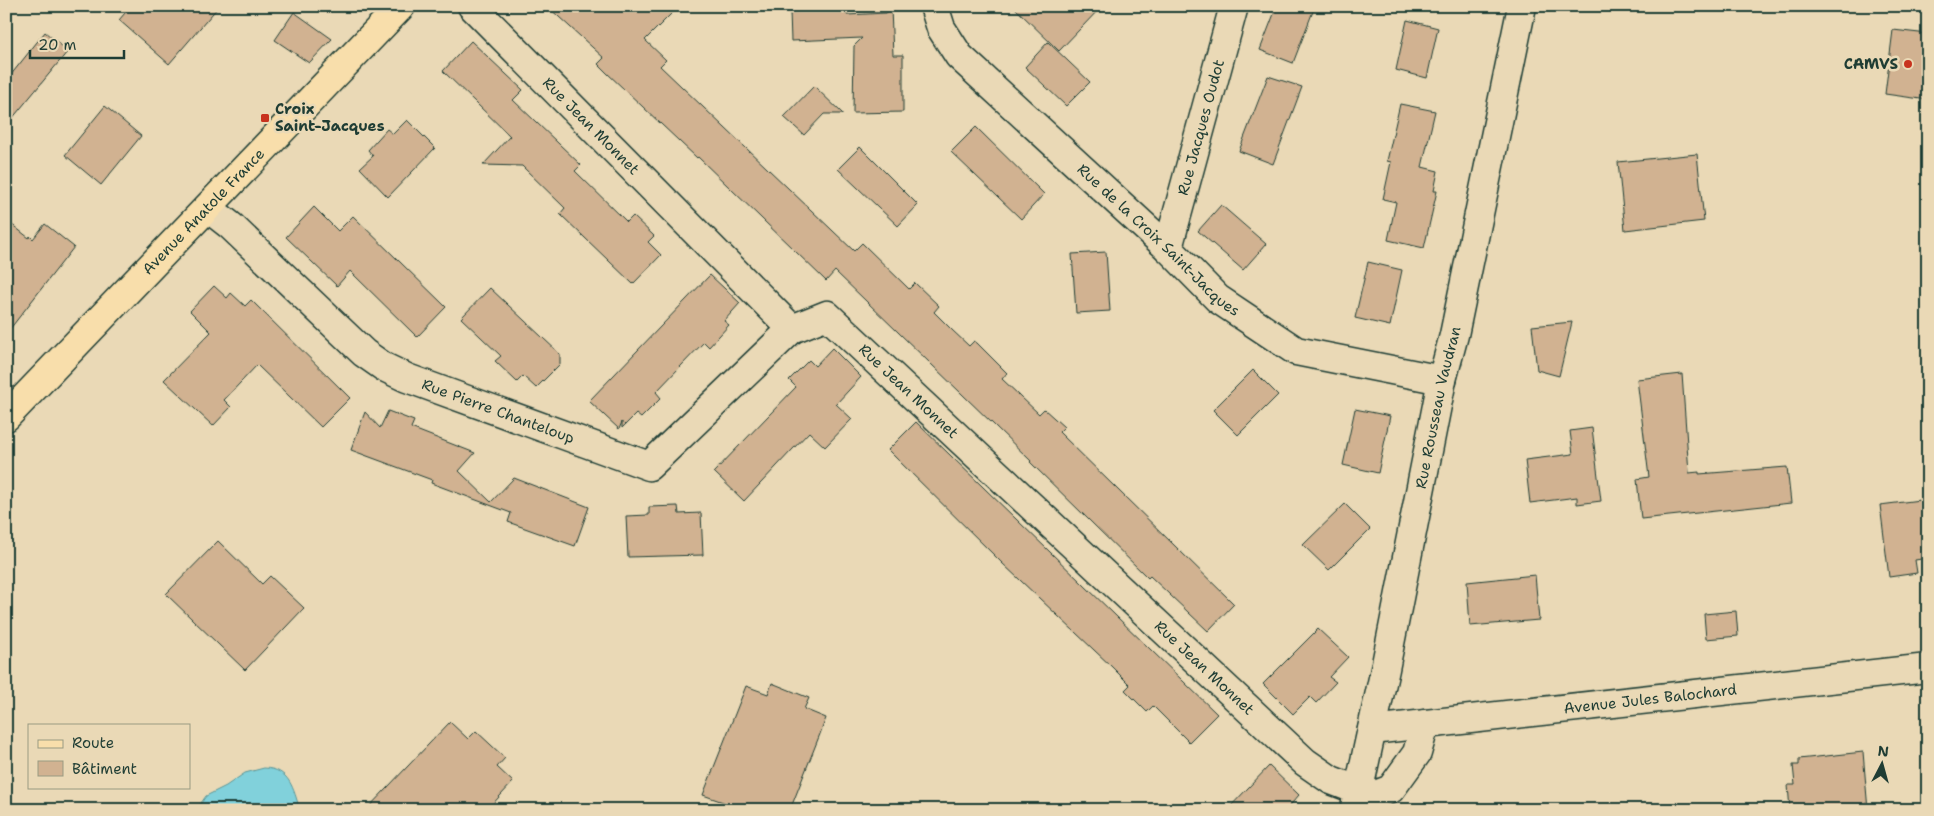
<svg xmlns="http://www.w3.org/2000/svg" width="1934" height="816" font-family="'Shantell Sans',sans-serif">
  <rect width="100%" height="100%" fill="#ead9b6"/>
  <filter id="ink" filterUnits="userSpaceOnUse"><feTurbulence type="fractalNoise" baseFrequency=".02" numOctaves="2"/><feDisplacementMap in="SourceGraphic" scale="10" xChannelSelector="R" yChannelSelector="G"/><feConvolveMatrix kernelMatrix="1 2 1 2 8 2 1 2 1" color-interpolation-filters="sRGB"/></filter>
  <g filter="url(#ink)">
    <path fill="#81d1db" stroke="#5a9698" d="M 264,768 C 290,769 293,788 300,810 L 196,810 L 206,796 L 226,786 L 245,773 Z"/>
    <g fill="#d1b291" stroke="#1f3d34">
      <polygon points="131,6 219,6 169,64 119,20"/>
      <polygon points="547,6 679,6 645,40 666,60 660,66 854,251 862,243 909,289 915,283 939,306 934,312 952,330 969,346 974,341 977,343 1007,373 1002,379 1039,414 1044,409 1064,427 1059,432 1234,604 1208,631 1150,576 1148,578 1030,462 1031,461 994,425 835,271 826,281 698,157 697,158 607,73 598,64 604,58"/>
      <polygon points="812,6 846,6 847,15 886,13 891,9 893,55 903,55 903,112 853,113 854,46 862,38 791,41 790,12 812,11"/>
      <polygon points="1013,6 1102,6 1059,51"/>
      <polygon points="1277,6 1315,6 1293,63 1260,50"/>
      <polygon points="294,12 332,39 309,63 275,40"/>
      <polygon points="1407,20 1438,28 1427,78 1396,70"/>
      <polygon points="1893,30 1928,34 1928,100 1885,94"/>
      <polygon points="45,32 68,51 6,126 6,81"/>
      <polygon points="471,41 523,90 513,100 581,165 575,171 627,222 633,216 654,236 648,242 661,255 633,284 560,214 565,208 522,166 483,165 510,136 443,71"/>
      <polygon points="1048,42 1090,82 1066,106 1025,67"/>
      <polygon points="1268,76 1302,87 1273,164 1239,151"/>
      <polygon points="814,86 843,114 824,114 804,135 784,117"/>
      <polygon points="1400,104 1435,111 1422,167 1438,171 1434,191 1437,191 1424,248 1388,240 1396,202 1383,199 1391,162 1387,161"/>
      <polygon points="105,106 141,136 101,185 65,155"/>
      <polygon points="407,120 435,148 388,197 360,168 373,156 368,150 387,129 393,134"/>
      <polygon points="976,127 1044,194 1021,219 951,152"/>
      <polygon points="860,147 918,205 898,226 838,169"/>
      <polygon points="1697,154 1704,221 1625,230 1618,162"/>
      <polygon points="1221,205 1266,244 1243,270 1198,231"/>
      <polygon points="314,207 338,231 353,216 446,307 417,337 350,271 337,286 286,237"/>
      <polygon points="6,220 29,238 30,236 33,239 45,224 74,247 6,334"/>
      <polygon points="1106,252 1110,311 1076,313 1072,254"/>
      <polygon points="1368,262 1402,270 1390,326 1355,318"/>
      <polygon points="710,275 740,303 724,321 729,325 709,347 704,342 656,392 661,398 641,418 636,414 622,428 622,422 619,429 589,401"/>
      <polygon points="214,286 227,298 231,293 245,306 251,300 350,398 321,427 257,365 224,400 231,407 213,426 164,380 211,332 190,311"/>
      <polygon points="490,288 560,354 560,364 536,388 523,376 517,382 495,361 501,356 461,318"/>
      <polygon points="1572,322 1559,376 1537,370 1532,326"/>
      <polygon points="832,348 861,377 836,404 852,419 825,447 809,432 744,501 714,472 796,387 789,380 809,360 815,366"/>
      <polygon points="1253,370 1278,395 1238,435 1213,410"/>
      <polygon points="1682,374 1689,473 1699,472 1699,474 1787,467 1791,503 1641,519 1637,479 1649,477 1637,379"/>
      <polygon points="1355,409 1390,416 1378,473 1343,465"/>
      <polygon points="388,411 414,421 411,428 475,453 459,471 491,502 514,478 589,507 575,546 508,522 511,513 431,483 432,480 351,450 365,412 380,428"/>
      <polygon points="916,422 1217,714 1189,742 1153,706 1147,712 1125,690 1130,685 1112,667 1002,563 888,450"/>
      <polygon points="1592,428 1601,501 1577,504 1577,497 1530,503 1525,460 1573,454 1570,431"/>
      <polygon points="1928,499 1928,558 1915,560 1917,573 1889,577 1880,505"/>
      <polygon points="1345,504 1370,529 1329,570 1303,545"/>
      <polygon points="678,506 679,514 701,513 703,555 628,557 626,516 649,515 649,507"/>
      <polygon points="218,541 262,584 270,576 304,608 245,670 166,594"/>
      <polygon points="1535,575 1539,620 1470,626 1467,582"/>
      <polygon points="1736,611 1738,636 1706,639 1704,614"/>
      <polygon points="1318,629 1348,657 1329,677 1336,682 1316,703 1310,697 1293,714 1263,684"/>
      <polygon points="772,683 809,698 804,709 826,718 820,734 790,810 723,810 726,803 703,795 746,686 768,694"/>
      <polygon points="450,722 468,739 476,731 505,758 497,767 513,782 487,810 366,810"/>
      <polygon points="1863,752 1868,810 1790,810 1788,785 1795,785 1793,765 1799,765 1799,759"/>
      <polygon points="1269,766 1299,795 1286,810 1227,810"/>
    </g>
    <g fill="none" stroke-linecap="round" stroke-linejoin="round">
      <g stroke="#1f3d34" stroke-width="31">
        <g id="minor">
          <path id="s1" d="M 472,6 L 792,329 L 827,315 L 1305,762 L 1331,780 L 1373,796 L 1391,789 L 1417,753 L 1425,724"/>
          <path id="s2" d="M 934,6 L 941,28 L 959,56 L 1168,248 L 1218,299 L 1296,351 L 1442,380"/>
          <path id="s3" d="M 208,208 L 231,226 L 364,353 L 384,367 L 407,378 L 649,466 L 792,329"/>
          <path id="s4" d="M 1168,248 L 1234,6"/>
          <path id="s5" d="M 1372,730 L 1928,668"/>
          <path id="s6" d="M 1355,807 L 1385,669 L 1442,380 L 1454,335 L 1522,6"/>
        </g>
      </g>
      <g stroke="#1f3d34" stroke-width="31">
        <g id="major">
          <path id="s7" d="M 6,417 L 401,6"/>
        </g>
      </g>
      <use href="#minor" stroke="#ead9b6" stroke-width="28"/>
      <use href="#major" stroke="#f8deab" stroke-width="28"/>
    </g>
  </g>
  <g fill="#c8321e" stroke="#ead9b6" stroke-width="2">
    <circle cx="1908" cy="64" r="5"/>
    <rect x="260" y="113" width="10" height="10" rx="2.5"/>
  </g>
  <g text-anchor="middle" stroke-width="5" stroke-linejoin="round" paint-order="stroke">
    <g font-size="15" font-weight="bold" fill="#1f3d34" stroke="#ead9b6" text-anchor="end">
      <text x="1898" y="69">CAMVS</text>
      <text x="275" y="114" text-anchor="start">Croix<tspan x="275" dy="17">Saint-Jacques</tspan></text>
    </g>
    <g font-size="15" fill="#1f3d34" stroke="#ead9b6">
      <text dy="5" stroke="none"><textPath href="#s1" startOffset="169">Rue Jean Monnet</textPath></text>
      <text dy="5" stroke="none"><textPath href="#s4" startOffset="125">Rue Jacques Oudot</textPath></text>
      <text dy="5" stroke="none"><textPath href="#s7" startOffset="285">Avenue Anatole France</textPath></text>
      <text dy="5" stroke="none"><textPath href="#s2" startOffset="328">Rue de la Croix Saint-Jacques</textPath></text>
      <text dy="5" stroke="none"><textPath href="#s1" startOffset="604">Rue Jean Monnet</textPath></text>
      <text dy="5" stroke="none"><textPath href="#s6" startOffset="408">Rue Rousseau Vaudran</textPath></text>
      <text dy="5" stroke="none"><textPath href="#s3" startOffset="360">Rue Pierre Chanteloup</textPath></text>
      <text dy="5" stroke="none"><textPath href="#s1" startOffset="1009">Rue Jean Monnet</textPath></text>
      <text dy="5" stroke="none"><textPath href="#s5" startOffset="280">Avenue Jules Balochard</textPath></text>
    </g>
  </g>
  <rect width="1934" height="816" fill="none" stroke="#ead9b6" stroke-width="25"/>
  <rect x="12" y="12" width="1909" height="791" fill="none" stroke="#1f3d34" stroke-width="2" filter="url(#ink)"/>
  <rect x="28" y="724" width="162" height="65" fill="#ead9b6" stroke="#999b82"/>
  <rect x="38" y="740" width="25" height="8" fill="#f8deab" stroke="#999b82"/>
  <text x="72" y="748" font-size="15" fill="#1f3d34">Route</text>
  <rect x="38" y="761" width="25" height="15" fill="#d1b291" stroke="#999b82"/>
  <text x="72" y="774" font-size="15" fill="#1f3d34">Bâtiment</text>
  <g transform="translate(1882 764) rotate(6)" stroke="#ead9b6" stroke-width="4" paint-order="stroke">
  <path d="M0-4L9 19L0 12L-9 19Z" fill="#1f3d34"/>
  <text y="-8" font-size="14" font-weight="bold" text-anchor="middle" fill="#1f3d34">N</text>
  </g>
  <path d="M30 50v8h94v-8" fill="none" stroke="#1f3d34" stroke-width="2.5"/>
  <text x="38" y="50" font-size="15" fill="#1f3d34" stroke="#ead9b6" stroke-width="4" paint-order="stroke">20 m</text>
</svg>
